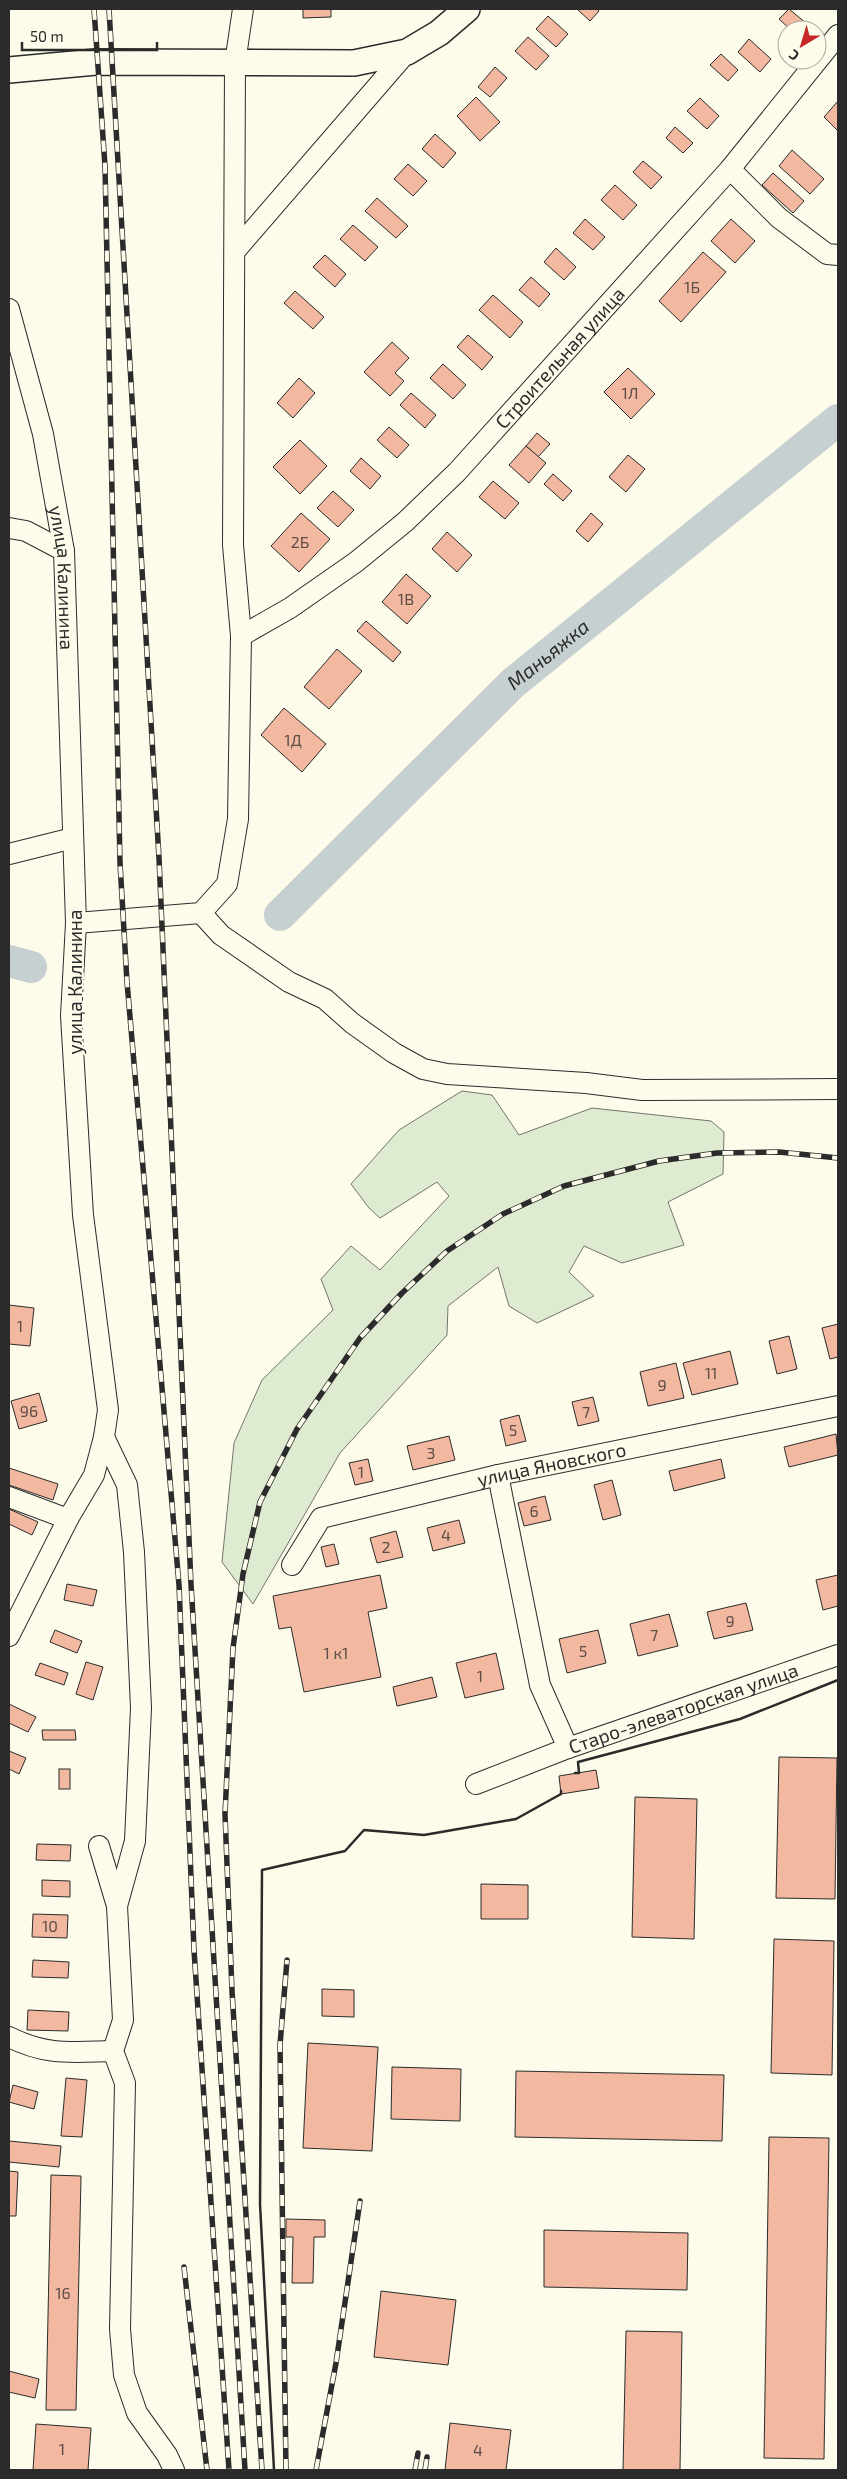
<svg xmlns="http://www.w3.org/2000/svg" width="847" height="2479" font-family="'Exo 2',sans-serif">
  <rect width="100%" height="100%" fill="#fdfbea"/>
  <polygon fill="#deebd1" stroke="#74746e" points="462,1091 492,1095 519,1135 592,1108 711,1121 724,1132 723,1174 668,1202 684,1245 622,1263 584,1246 569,1272 594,1296 537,1323 509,1306 498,1267 448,1306 447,1335 340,1453 253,1604 222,1562 234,1443 262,1380 333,1310 321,1279 351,1246 380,1270 449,1196 437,1182 380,1218 369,1208 351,1184 399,1130"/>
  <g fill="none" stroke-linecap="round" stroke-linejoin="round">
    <g stroke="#c7d0d0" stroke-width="32">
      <path id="s1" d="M 280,915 L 513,683 L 838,420"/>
      <polyline points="9,961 31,967"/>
    </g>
  </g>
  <g fill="#f2b8a0" stroke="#2b2b2b">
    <polygon points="303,9 331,9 331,17 303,18"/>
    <polygon points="577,9 597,9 599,11 590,21"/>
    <polygon points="789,9 806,23 800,30 791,30 779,19"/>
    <polygon points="548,16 568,34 556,47 536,29"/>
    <polygon points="528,37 549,56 536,70 515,51"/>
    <polygon points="749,39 771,59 760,72 738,52"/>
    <polygon points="721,54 738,70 728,81 710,65"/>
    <polygon points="495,67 507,78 490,97 478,87"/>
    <polygon points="476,97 500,122 480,141 457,116"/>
    <polygon points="700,98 719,116 707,129 687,111"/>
    <polygon points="838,101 838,131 824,117"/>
    <polygon points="675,127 693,143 683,153 666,138"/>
    <polygon points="435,134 456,153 443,168 422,149"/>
    <polygon points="792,150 824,179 810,194 779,166"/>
    <polygon points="643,161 662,177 651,189 633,172"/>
    <polygon points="408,164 427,181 413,196 394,179"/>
    <polygon points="773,173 804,201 793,213 762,185"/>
    <polygon points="615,185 637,205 623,220 601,200"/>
    <polygon points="377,198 408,226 396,238 365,211"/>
    <polygon points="585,219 605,237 593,250 573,233"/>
    <polygon points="731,219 755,241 735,263 711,241"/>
    <polygon points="353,225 378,247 365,261 340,239"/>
    <polygon points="556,248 576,267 564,280 544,262"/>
    <polygon points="703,252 726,272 681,322 659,301"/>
    <polygon points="325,255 346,274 335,287 313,267"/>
    <polygon points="531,277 550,294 539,307 519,290"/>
    <polygon points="295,291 324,317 313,329 284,303"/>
    <polygon points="493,295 523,322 510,338 479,310"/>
    <polygon points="468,335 493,357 482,370 457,347"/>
    <polygon points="392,342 409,358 395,373 404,381 390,396 364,372"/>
    <polygon points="443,364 466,385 453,399 430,378"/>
    <polygon points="628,368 655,394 631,419 604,392"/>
    <polygon points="299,378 315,393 293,418 277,403"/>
    <polygon points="411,393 436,415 425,428 400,405"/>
    <polygon points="389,427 409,445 397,458 377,440"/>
    <polygon points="537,433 550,444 538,457 526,446"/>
    <polygon points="300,440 327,466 300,494 273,467"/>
    <polygon points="526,446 546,463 529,483 509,465"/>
    <polygon points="628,455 645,469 626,492 609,477"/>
    <polygon points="361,458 381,476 370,489 350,471"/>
    <polygon points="553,474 572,491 563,501 544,484"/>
    <polygon points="493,481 519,503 505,519 479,497"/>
    <polygon points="333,491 354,510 338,527 317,508"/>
    <polygon points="301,513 330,539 299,572 271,546"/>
    <polygon points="591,513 603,524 588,542 576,531"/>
    <polygon points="447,532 472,555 457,572 432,549"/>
    <polygon points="406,574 431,596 407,624 382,602"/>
    <polygon points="366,621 401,652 393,662 357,631"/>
    <polygon points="337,649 362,671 329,709 304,687"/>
    <polygon points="284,708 326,744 302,772 261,735"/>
    <polygon points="9,1305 34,1308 30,1346 9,1344"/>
    <polygon points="838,1324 838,1357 830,1359 822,1328"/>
    <polygon points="789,1336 797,1369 777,1374 769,1341"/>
    <polygon points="730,1351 738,1384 692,1395 683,1363"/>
    <polygon points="676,1363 684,1398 648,1406 640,1372"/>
    <polygon points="39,1393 47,1421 19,1429 11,1401"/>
    <polygon points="593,1397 599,1421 578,1426 572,1402"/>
    <polygon points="519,1415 526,1441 506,1446 500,1420"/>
    <polygon points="836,1434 838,1455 789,1467 784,1447"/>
    <polygon points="449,1436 455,1460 413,1470 407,1446"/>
    <polygon points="368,1459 373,1481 355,1485 349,1463"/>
    <polygon points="721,1459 725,1478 674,1491 669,1471"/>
    <polygon points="9,1468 58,1484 53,1500 9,1485"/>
    <polygon points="612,1480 621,1515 603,1520 594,1485"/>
    <polygon points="545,1496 551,1520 524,1526 518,1503"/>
    <polygon points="9,1509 38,1522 32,1535 9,1524"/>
    <polygon points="459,1520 465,1543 433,1551 427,1528"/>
    <polygon points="396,1531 403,1557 377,1563 370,1538"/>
    <polygon points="334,1544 339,1564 326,1567 321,1547"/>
    <polygon points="380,1575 387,1608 368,1612 381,1677 304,1692 291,1627 279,1629 273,1596"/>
    <polygon points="838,1575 838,1606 823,1610 816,1580"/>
    <polygon points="67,1584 97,1590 93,1606 64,1600"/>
    <polygon points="746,1603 753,1630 714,1639 707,1612"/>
    <polygon points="669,1614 678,1646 638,1656 630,1624"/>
    <polygon points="55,1630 82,1641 77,1653 50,1642"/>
    <polygon points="598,1630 606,1663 567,1673 559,1639"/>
    <polygon points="496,1653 504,1689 465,1698 456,1663"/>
    <polygon points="86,1662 103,1667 93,1700 76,1694"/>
    <polygon points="40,1663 68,1673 64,1685 35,1675"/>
    <polygon points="432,1677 437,1697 397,1706 393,1687"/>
    <polygon points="9,1704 36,1717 28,1732 9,1723"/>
    <polygon points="42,1730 75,1730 76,1740 43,1740"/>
    <polygon points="9,1751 26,1758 19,1774 9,1769"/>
    <polygon points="779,1757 837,1758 835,1899 776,1898"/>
    <rect x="59" y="1769" width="11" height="20"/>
    <polygon points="596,1770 599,1788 561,1794 559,1776"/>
    <polygon points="635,1797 697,1799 694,1939 632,1937"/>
    <polygon points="37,1844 71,1845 70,1861 36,1860"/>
    <polygon points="42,1880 70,1881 70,1897 42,1896"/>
    <polygon points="481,1884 528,1885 528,1919 481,1919"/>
    <polygon points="33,1914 68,1915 67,1938 32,1937"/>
    <polygon points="774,1939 834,1941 832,2075 771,2073"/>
    <polygon points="33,1960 69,1962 68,1978 32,1977"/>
    <polygon points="322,1989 354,1990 354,2017 322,2016"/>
    <polygon points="28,2010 69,2012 68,2031 27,2030"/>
    <polygon points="308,2043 378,2047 372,2151 303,2148"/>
    <polygon points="392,2067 461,2069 460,2121 391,2119"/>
    <polygon points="516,2071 724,2075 722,2141 515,2137"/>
    <polygon points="66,2078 87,2080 82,2137 61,2136"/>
    <polygon points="13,2085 38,2092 34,2109 9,2102"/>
    <polygon points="769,2137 829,2138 824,2459 764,2458"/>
    <polygon points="9,2141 61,2146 59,2167 9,2162"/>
    <polygon points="9,2171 18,2172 16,2216 9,2216"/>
    <polygon points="51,2175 81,2176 76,2410 46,2410"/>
    <polygon points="286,2219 325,2220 325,2237 314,2237 313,2283 292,2283 293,2237 286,2237"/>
    <polygon points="544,2230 688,2233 687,2290 544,2287"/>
    <polygon points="381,2291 456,2300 448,2365 374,2357"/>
    <polygon points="626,2331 682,2332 680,2470 623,2470"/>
    <polygon points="9,2371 39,2379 35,2398 9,2392"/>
    <polygon points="450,2423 511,2430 506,2470 445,2470"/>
    <polygon points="36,2424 91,2428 88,2470 33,2470"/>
  </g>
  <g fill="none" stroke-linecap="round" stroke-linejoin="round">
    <g stroke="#2b2b2b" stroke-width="22">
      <g id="minor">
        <polyline points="730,169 779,218 827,254 838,255"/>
        <polyline points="235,251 407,52"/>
        <path id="s2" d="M 9,309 L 43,434 L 64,551 L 76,923 L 71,1016 L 83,1215 L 108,1410 L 104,1437 L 94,1475 L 68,1519 L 9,1636"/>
        <polyline points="9,528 26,531 64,551"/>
        <path id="s3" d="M 241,636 L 290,608 L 356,562 L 405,522 L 457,472 L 730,169 L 838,35"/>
        <polyline points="9,854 73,838"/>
        <polyline points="201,913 221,935 289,982 325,999 352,1023 394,1053 423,1069 447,1074 586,1083 642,1090 838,1089"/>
        <polyline points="76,923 201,913 227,884 238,819 241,636 233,545 235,63 243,9"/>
        <polyline points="104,1437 127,1485 134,1552 141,1708 135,1841 117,1906"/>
        <path id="s4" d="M 498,1475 L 540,1685 L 568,1748 L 838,1655"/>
        <polyline points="9,1497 68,1519"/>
        <path id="s5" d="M 292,1565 L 321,1518 L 498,1475 L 838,1406"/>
        <polyline points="476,1784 568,1748"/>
        <polyline points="99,1846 117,1906 123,2020 113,2051 125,2083 120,2329 124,2375 137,2413 167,2455 174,2470"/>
        <path d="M 9,2037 C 47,2056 72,2052 113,2051"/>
      </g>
    </g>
    <g stroke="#2b2b2b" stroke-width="28">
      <polyline id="major" points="9,70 96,62 354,63 407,52 439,33 467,9"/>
    </g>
    <use href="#minor" stroke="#fdfbea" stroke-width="20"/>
    <use href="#major" stroke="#fdfbea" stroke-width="25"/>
    <g stroke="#2b2b2b" stroke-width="5.5">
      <g id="rail">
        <polyline points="94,9 105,166 120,863 127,982 179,1585 194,1950 229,2470"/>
        <polyline points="109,9 159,858 191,1584 245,2470"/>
        <polyline points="184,2267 207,2470"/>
        <polyline points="262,2470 232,1991 225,1814 233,1648 243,1574 260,1502 297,1429 360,1338 402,1293 447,1251 503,1214 564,1186 659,1161 717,1153 779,1152 838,1158"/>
        <polyline points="286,2470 280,2045 287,1960"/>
        <polyline points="316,2470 336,2363 360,2201"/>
        <polyline points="415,2470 418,2453"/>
        <polyline points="425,2470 427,2457"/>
      </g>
    </g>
    <use href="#rail" stroke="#fdfbea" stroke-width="4" stroke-dasharray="11" stroke-linecap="butt"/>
    <g stroke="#2b2b2b" stroke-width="2.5">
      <polyline points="575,1773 579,1773 578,1762 740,1719 838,1680"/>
      <polyline points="274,2470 260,2204 262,1870 345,1851 364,1830 424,1835 516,1819 561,1794 561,1791"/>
    </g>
  </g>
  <g text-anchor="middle" stroke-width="4" stroke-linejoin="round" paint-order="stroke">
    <g font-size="16" fill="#5d4e48">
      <text x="692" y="293">1Б</text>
      <text x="630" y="399">1Л</text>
      <text x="300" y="548">2Б</text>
      <text x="406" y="605">1В</text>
      <text x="293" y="746">1Д</text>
      <text x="20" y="1332">1</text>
      <text x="711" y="1379">11</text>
      <text x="662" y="1391">9</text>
      <text x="29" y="1417">96</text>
      <text x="586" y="1418">7</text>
      <text x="513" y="1436">5</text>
      <text x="431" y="1459">3</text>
      <text x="361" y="1478">1</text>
      <text x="534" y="1517">6</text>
      <text x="446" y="1541">4</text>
      <text x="386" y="1553">2</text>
      <text x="730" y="1627">9</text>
      <text x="654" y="1641">7</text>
      <text x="583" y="1657">5</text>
      <text x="336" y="1659">1 к1</text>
      <text x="480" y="1682">1</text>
      <text x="50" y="1932">10</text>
      <text x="63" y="2299">16</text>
      <text x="62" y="2455">1</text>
      <text x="478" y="2456">4</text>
    </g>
    <g font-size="19" fill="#2b2b2b" stroke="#fdfbea">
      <text dy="7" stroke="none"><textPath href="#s3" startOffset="426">Строительная улица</textPath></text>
      <text dy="7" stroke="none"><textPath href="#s2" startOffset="275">улица Калинина</textPath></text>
      <text transform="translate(75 982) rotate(-90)" y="7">улица Калинина</text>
      <text dy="7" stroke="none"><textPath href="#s5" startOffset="292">улица Яновского</textPath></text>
      <text dy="7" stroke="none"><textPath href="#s4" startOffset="405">Старо-элеваторская улица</textPath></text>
    </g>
    <g font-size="20" font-style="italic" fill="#2b2b2b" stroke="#fdfbea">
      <text dy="7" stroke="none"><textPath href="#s1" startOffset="374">Маньяжка</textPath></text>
    </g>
  </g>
  <rect width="847" height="2479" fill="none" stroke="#2b2b2b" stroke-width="20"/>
  <g transform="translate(802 45) rotate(218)"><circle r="24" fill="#fdfbea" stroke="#a9a89e"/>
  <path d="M0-4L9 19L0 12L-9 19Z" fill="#c62828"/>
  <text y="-8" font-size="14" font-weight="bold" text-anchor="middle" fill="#2b2b2b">С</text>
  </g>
  <path d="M22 42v8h135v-8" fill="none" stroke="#2b2b2b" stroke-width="2.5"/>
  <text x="30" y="42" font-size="15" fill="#2b2b2b" stroke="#fdfbea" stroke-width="4" paint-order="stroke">50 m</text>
</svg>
